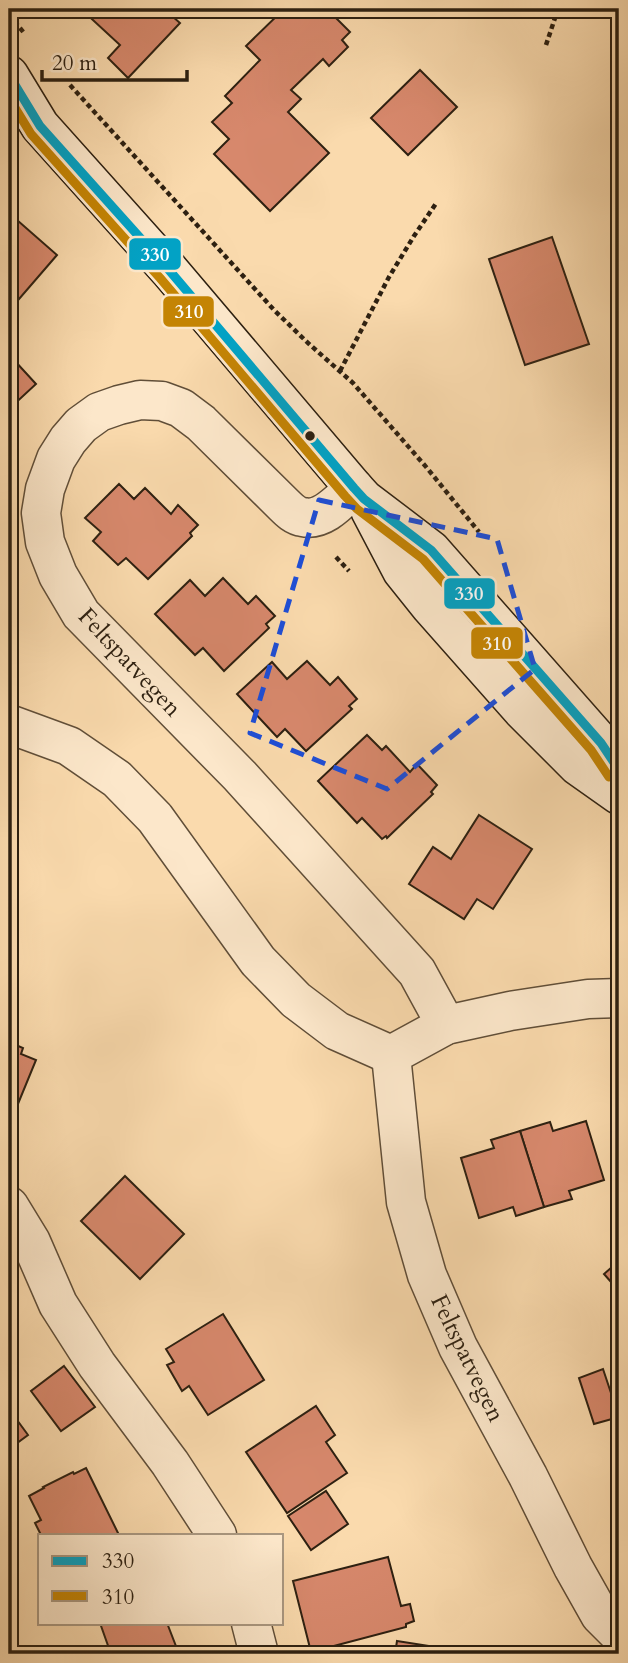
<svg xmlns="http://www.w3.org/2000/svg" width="628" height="1663" font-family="Cardo,serif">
  <rect width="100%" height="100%" fill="#fadaad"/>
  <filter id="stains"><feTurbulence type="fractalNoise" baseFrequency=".00286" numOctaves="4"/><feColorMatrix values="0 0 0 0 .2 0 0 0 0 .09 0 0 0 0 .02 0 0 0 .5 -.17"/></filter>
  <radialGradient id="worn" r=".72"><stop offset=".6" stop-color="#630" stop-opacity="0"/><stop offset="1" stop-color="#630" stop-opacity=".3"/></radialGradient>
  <g fill="#d7886c" stroke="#2d2011" stroke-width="2">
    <polygon points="81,9 164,9 180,23 128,78 108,58 120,45"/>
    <polygon points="284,9 293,9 296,12 300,9 327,9 350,32 342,40 348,47 329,66 323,59 291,90 301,99 288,112 329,153 270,211 214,154 229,139 212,122 232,103 225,96 260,60 246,46"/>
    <polygon points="420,70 457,107 408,155 371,118"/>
    <polygon points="9,213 57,255 13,306 9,302"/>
    <polygon points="552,237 589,344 525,365 489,259"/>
    <polygon points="14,360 36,384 9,409 9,365"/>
    <polygon points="119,484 134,499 145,488 171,514 178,505 198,525 190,533 192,536 148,579 126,558 118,565 93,541 101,532 85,518"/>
    <polygon points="223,578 248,604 256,596 275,616 266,624 269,628 224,671 203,648 195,655 155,614 190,580 205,596"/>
    <polygon points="307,661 330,685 338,677 357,699 349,706 352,709 306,751 285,729 277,737 237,694 272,662 287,679"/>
    <polygon points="367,735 382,750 386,746 410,772 417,764 437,785 431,792 433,794 387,838 386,836 382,839 362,818 357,823 318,781"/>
    <polygon points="479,815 532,849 493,909 477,899 464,919 409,884 433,847 451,859"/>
    <polygon points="9,1042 23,1048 21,1054 36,1060 13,1116 9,1115"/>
    <polygon points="586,1121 604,1180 569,1191 572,1199 544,1207 520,1131 550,1122 553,1131"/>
    <polygon points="520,1131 544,1207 516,1216 513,1207 479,1218 461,1158 494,1148 491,1140"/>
    <polygon points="125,1176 184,1234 140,1279 81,1221"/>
    <polygon points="619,1261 619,1291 604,1274"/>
    <polygon points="223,1314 264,1380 208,1415 189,1386 182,1391 167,1365 174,1362 166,1349"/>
    <polygon points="64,1366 95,1407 61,1431 31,1391"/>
    <polygon points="603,1369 619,1417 594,1424 579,1378"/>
    <polygon points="316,1406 335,1435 326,1442 347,1473 287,1513 246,1452"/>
    <polygon points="9,1409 28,1435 9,1449"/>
    <polygon points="86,1468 119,1535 41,1535 35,1523 41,1520 29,1496 44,1488 43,1487 73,1472 74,1474"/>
    <polygon points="326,1491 348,1524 311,1550 288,1516"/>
    <polygon points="388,1557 401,1606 410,1604 414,1621 406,1624 406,1627 311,1652 293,1581"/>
    <polygon points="100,1623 167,1623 179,1654 111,1654"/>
    <polygon points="397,1641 455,1650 455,1654 395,1654"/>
  </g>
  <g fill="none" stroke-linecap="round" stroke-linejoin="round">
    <g stroke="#604e38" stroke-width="41">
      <g id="minor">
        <path d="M 354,488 C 341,500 323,522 303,517 C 295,516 289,510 284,505 L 201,423 L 181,408 L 162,401 L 140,400 L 119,405 L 99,412 L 81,425 L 68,440 L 56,459 L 45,489 L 41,513 L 45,542 L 58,575 L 81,614 L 240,776 L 417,972 L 446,1025"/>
        <polyline points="9,724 69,746 117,779 155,818 258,961 296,1000 337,1031 391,1055"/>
        <polyline points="619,998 588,999 510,1011 446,1025 391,1055 406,1202 427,1275 458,1347 528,1476 573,1567 600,1615 619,1634"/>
        <polyline points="9,1206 31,1242 58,1304 97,1365 170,1463 217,1535"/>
        <polyline points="251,1623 259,1654"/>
      </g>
    </g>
    <g stroke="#2d2011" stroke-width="41">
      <g id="secondary">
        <polyline points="9,75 40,126 169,270 354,488 364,499 431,550 601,743 619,770"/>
        <polyline points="370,510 402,571 430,606 522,710 578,766 619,795"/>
      </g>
    </g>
    <g stroke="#2d2011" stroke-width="4.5" stroke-dasharray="5 3.5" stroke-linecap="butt">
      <polyline points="9,15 25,34"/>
      <polyline points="546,45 558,9"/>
      <polyline points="70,85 274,310 308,343 353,383 427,468 479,532"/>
      <polyline points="340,371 389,277 414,236 437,202"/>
      <polyline points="336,557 349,571"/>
    </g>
    <use href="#minor" stroke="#fce7ca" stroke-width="38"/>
    <use href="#secondary" stroke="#fce7ca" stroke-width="38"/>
    <g stroke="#fce7ca" stroke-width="14">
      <polyline id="bus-1" points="9,75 40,126 169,270 354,488 364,499 431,550 601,743 619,770"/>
    </g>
    <g stroke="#fce7ca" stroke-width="14">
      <polyline id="bus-2" points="9,98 31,134 160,278 345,496 357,509 423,559 591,750 609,777"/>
    </g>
    <use href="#bus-1" stroke="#02a2c5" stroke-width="9"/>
    <use href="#bus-2" stroke="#c48404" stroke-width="9"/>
  </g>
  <path fill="none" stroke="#1d4ed8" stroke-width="5" stroke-dasharray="14 9" stroke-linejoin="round" d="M 319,500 L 497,539 L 535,669 L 387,789 L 250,733 Z"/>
  <circle fill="#2d2011" stroke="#fce7ca" stroke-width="2.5" cx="310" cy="436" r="6"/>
  <g text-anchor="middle" stroke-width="7" stroke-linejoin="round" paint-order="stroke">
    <g font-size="24" fill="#2d2011" stroke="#fce7ca">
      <text transform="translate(130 662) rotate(47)" y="8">Feltspatvegen</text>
      <text transform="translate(468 1358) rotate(64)" y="8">Feltspatvegen</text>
    </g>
  </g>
  <g stroke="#fce7ca" stroke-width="2.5">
    <rect x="128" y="237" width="54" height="34" rx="7" fill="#02a2c5"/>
    <rect x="162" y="295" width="53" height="33" rx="7" fill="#c48404"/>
    <rect x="443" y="577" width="53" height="33" rx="7" fill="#02a2c5"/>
    <rect x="470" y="626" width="54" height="34" rx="7" fill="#c48404"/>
  </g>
  <g font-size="19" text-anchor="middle" font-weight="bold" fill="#fff">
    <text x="155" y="261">330</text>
    <text x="189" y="318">310</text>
    <text x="469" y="600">330</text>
    <text x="497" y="650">310</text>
  </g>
  <rect width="628" height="1663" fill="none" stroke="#fadaad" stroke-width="35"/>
  <rect x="10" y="10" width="607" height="1642" fill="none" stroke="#2d2011" stroke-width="3.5"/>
  <rect x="18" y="18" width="593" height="1628" fill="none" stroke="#2d2011" stroke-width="2"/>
  <rect x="38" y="1534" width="245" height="91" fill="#fce7ca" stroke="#a99780" stroke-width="2"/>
  <rect x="52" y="1556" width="35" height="10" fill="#02a2c5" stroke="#a99780" stroke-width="2"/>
  <text x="102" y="1568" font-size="21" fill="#2d2011">330</text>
  <rect x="52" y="1591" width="35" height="10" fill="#c48404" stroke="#a99780" stroke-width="2"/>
  <text x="102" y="1604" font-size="21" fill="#2d2011">310</text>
  <path d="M42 70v10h145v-10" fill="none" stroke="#2d2011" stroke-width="3.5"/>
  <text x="52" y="70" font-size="21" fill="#2d2011" stroke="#fce7ca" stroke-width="5" paint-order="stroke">20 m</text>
  <rect width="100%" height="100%" filter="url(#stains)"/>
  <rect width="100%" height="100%" fill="url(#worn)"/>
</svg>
